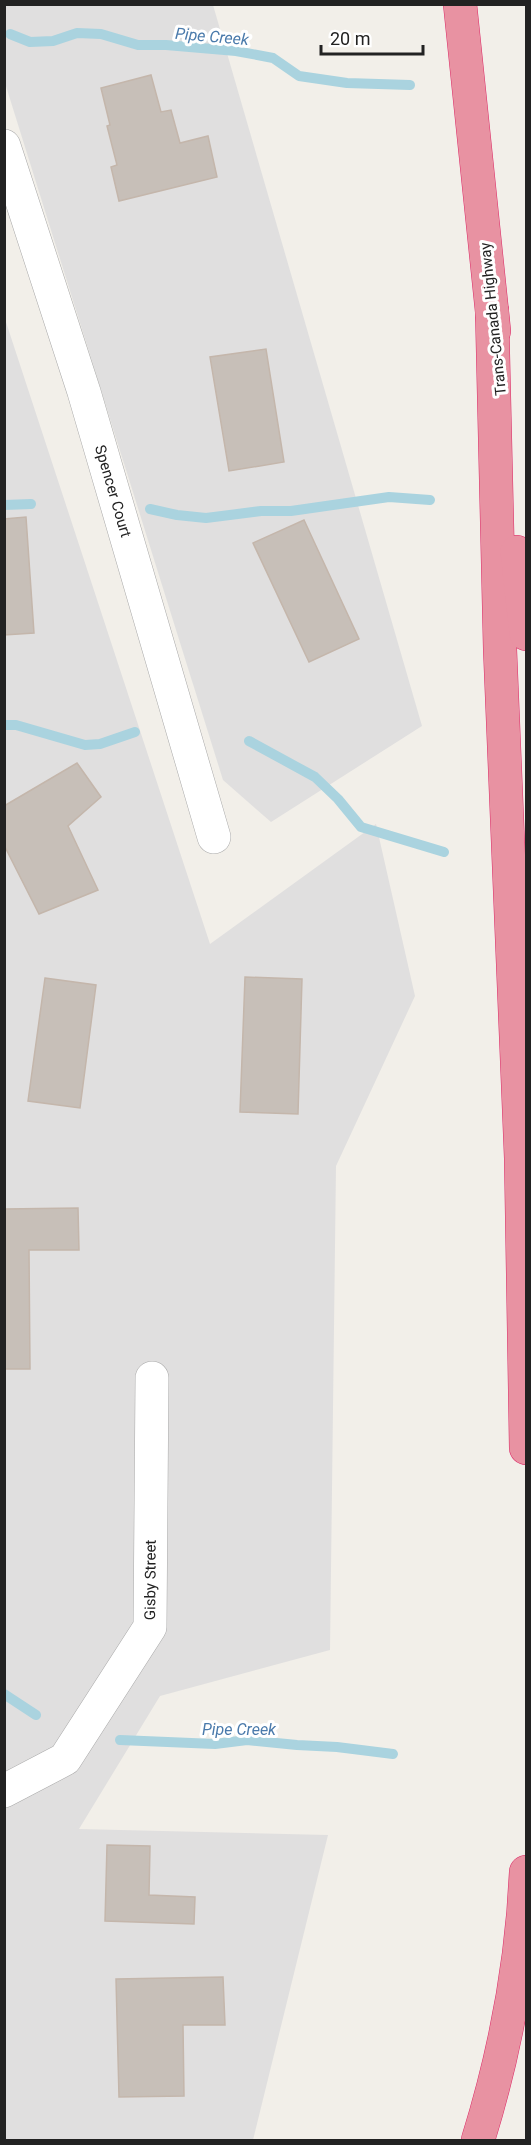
<svg xmlns="http://www.w3.org/2000/svg" width="531" height="2145" font-family="Roboto,sans-serif">
  <rect width="100%" height="100%" fill="#f2efe9"/>
  <g fill="#e0dfdf">
    <polygon points="4,5 213,5 422,726 271,822 223,780 5,83"/>
    <polygon points="4,316 210,944 376,824 415,996 336,1166 330,1650 160,1696 79,1829 328,1835 253,2140 5,2140"/>
  </g>
  <g fill="none" stroke-linecap="round" stroke-linejoin="round">
    <g stroke="#aad3df" stroke-width="10">
      <polyline points="10,34 30,42 53,41 77,33 101,34 138,45 166,45 236,51 273,58 299,76 347,83 410,85"/>
      <polyline points="4,505 31,504"/>
      <polyline points="150,509 177,515 206,518 261,511 291,511 389,497 430,500"/>
      <polyline points="4,725 16,725 85,745 100,744 135,732"/>
      <polyline points="249,741 315,777 338,799 361,827 444,852"/>
      <polyline points="4,1694 36,1715"/>
      <polyline points="120,1740 215,1744 247,1740 297,1745 337,1747 393,1754"/>
    </g>
  </g>
  <g fill="#c7bfb8" stroke="#c4b6ab" stroke-width="1.5">
    <polygon points="151,75 161,112 171,110 180,143 208,136 217,177 119,201 111,167 117,165 107,126 110,125 101,88"/>
    <polygon points="266,349 284,462 229,471 210,357"/>
    <polygon points="26,517 34,633 4,635 4,519"/>
    <polygon points="304,520 359,639 309,662 253,543"/>
    <polygon points="77,763 101,797 68,826 98,890 39,914 4,845 4,806"/>
    <polygon points="245,977 302,979 298,1114 240,1112"/>
    <polygon points="45,978 96,985 80,1108 28,1101"/>
    <polygon points="78,1208 79,1250 29,1250 30,1369 4,1369 4,1209"/>
    <polygon points="107,1845 150,1846 149,1895 195,1897 194,1924 105,1921"/>
    <polygon points="223,1977 225,2025 183,2025 184,2096 119,2097 116,1979"/>
  </g>
  <g fill="none" stroke-linecap="round" stroke-linejoin="round">
    <g stroke="#a9a9a9" stroke-width="34">
      <g id="minor">
        <path id="s1" d="M 4,146 L 84,392 L 214,837"/>
        <path id="s2" d="M 4,1791 L 65,1759 L 150,1627 L 152,1378"/>
      </g>
    </g>
    <g stroke="#dc2a67" stroke-width="34">
      <g id="motorway">
        <polyline points="460,4 494,331"/>
        <polyline points="492,311 500,649 521,1158 526,1448"/>
        <polyline points="517,552 526,634"/>
        <path d="M 478,2140 C 505,2053 522,1963 526,1872"/>
      </g>
    </g>
    <use href="#minor" stroke="#fff" stroke-width="33"/>
    <use href="#motorway" stroke="#e892a2" stroke-width="33"/>
  </g>
  <g text-anchor="middle" stroke-width="6" stroke-linejoin="round" paint-order="stroke">
    <g font-size="15" fill="#222" stroke="#fff">
      <text transform="translate(493 319) rotate(-96)" y="5">Trans-Canada Highway</text>
      <text dy="5" stroke="none"><textPath href="#s1" startOffset="362">Spencer Court</textPath></text>
      <text dy="5" stroke="none"><textPath href="#s2" startOffset="273">Gisby Street</textPath></text>
    </g>
    <g font-size="16" font-style="italic" fill="#4a7aab" stroke="#fff">
      <text transform="translate(212 36) rotate(5)" y="6">Pipe Creek</text>
      <text x="239" y="1735">Pipe Creek</text>
    </g>
  </g>
  <rect width="531" height="2145" fill="none" stroke="#222222" stroke-width="12"/>
  <path d="M321 45v9h102v-9" fill="none" stroke="#222222" stroke-width="3"/>
  <text x="330" y="45" font-size="18" fill="#222222" stroke="#ffffff" stroke-width="4.5" paint-order="stroke">20 m</text>
</svg>
